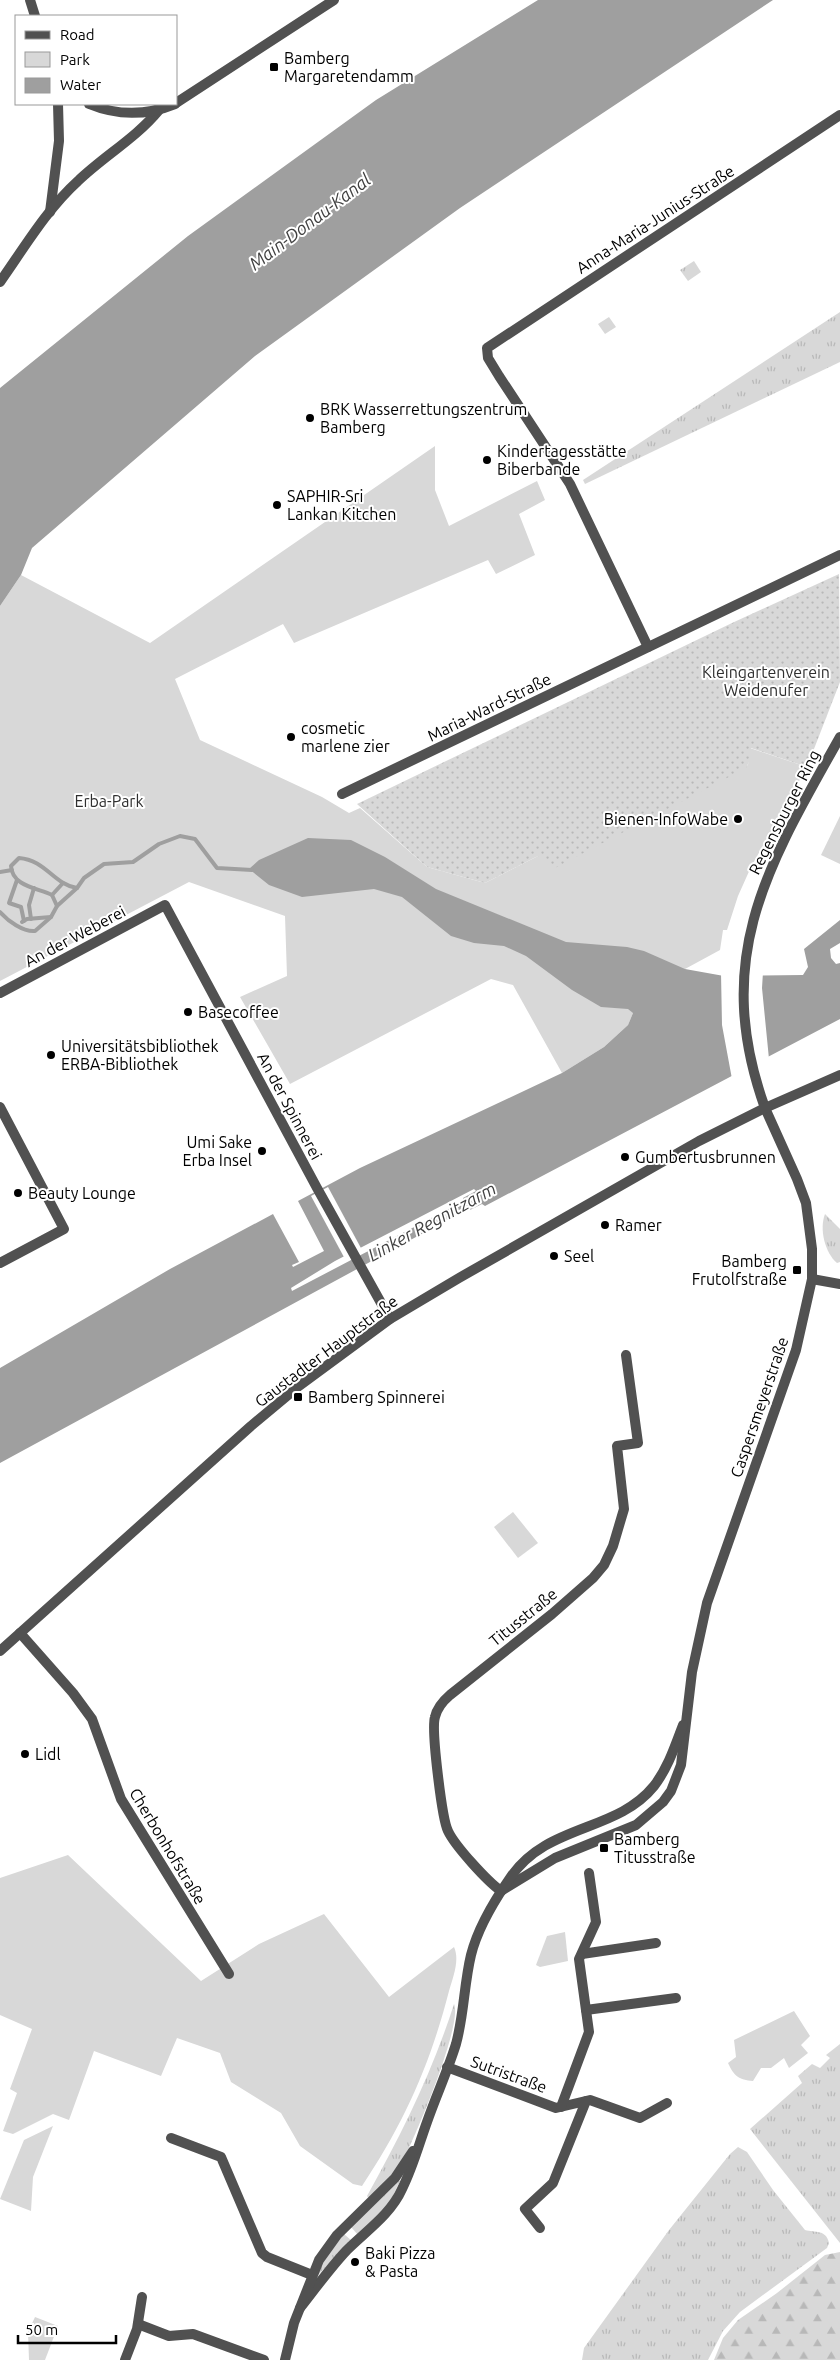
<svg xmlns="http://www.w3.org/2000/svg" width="840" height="2360" font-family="Ubuntu,sans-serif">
  <defs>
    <pattern id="grass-tufts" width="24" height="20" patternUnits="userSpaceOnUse" patternTransform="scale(1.25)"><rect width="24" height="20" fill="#d8d8d8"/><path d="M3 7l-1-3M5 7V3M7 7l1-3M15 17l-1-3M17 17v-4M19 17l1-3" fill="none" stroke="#b8b8b8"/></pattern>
    <pattern id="forest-firs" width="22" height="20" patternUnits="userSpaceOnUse" patternTransform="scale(1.25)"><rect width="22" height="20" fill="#d8d8d8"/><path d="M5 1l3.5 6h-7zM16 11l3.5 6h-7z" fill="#b8b8b8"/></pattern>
    <pattern id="garden-dots" width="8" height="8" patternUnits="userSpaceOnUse" patternTransform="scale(1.25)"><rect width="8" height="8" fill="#d8d8d8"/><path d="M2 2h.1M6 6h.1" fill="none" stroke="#b8b8b8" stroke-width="1.8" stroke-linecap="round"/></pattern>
  </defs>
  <rect width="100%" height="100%" fill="#fff"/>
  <g fill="url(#grass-tufts)">
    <polygon points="694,261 701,272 688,281 680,270"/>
    <polygon points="840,312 840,362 585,484 583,480"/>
    <path d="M 825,1214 L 840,1229 L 840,1262 L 837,1263 C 825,1253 819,1229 825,1214 Z"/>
    <path d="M 454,2004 C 463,2023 416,2136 404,2158 C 396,2174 381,2186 369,2199 L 367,2196 C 402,2133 432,2073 454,2004 Z"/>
    <polygon points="840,2044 840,2243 750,2129 802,2083 798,2076 812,2064 820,2068 830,2058 826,2055"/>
    <path d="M 738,2147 L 747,2152 L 773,2190 L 805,2230 C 815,2233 826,2229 829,2243 L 827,2248 L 740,2312 L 723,2331 L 708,2360 L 582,2360 L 584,2348 L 669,2230 L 730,2154 Z"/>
    <polygon points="399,2181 400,2181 389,2204 358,2235 351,2227"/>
    <polygon points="344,2234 352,2241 318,2275 318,2268"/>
  </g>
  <polygon fill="url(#forest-firs)" points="840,2252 840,2360 714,2360 723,2338 738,2320 777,2293 825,2255"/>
  <g fill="#d8d8d8">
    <polygon points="609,317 616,327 605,334 598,324"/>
    <polygon points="435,446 435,490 449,526 537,481 545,500 519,514 535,555 496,574 488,560 294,643 283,624 175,679 200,740 322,797 349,813 360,808 427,867 485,883 538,856 748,765 750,748 807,767 751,867 738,896 727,930 723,930 720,950 685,969 633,1013 628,1025 604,1047 562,1073 513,985 491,979 290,1084 240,997 287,976 285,916 189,882 0,981 0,606 21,575 150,643"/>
    <polygon points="840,816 840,864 821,855"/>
    <polygon points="513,1512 538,1543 518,1558 494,1527"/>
    <path d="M 68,1855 L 201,1981 L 259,1944 L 324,1914 L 389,1997 L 454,1947 C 460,1960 453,1977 449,1991 C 430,2065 404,2123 362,2186 L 353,2184 L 300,2146 L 281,2113 L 231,2082 L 220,2053 L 177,2038 L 161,2076 L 94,2051 L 69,2120 L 53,2114 L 13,2134 L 3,2131 L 17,2093 L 10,2089 L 32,2029 L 0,2015 L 0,1878 Z"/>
    <polygon points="565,1932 568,1961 540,1967 536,1965 547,1936"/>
    <path d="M 794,2011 L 810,2036 L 801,2045 L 808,2053 L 789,2068 L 784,2058 L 771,2068 L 761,2068 L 753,2081 C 739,2080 734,2076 728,2063 L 736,2057 L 734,2040 Z"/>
    <polygon points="53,2126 33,2177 31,2211 0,2199 24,2140"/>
    <polygon points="35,2317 58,2326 45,2360 29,2360 28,2332"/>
  </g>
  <polygon fill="url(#garden-dots)" points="839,574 840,682 807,767 751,748 749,762 746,768 553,869 538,856 485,883 427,867 357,804 732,623"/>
  <g fill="#9f9f9f" fill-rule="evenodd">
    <polygon points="538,0 773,0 460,208 255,356 32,548 21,575 0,606 0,388 188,236 376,100"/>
    <path d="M 308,838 L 351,840 L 385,857 L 436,889 L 566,942 L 627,947 L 644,951 L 685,969 L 724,976 L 803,975 L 808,967 L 804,949 L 840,920 L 840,943 L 830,949 L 831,958 L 836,964 L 840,963 L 840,1019 L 485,1206 L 482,1204 L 470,1210 L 468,1209 L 462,1212 L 0,1463 L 0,1368 L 170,1269 L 273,1214 L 299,1262 L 292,1265 L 293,1267 L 324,1251 L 298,1201 L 360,1168 L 562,1073 L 604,1047 L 628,1025 L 633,1013 L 628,1009 L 601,1007 L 572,990 L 526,956 L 504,946 L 474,943 L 451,936 L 402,897 L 374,889 L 302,897 L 269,885 L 249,869 L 259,860 ZM 474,1189 L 476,1191 L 463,1198 L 463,1201 L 458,1204 L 292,1291 L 291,1288 L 335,1261 Z"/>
  </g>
  <g fill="#fff">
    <polygon points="763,972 762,988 769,1059 732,1079 722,1025 721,973"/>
    <polygon points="328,1187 362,1250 345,1259 311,1196"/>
  </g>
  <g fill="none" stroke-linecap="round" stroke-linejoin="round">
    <g stroke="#9f9f9f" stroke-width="4">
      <polyline points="0,872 12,870"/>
      <polyline points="17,880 9,903 21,907 24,921"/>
      <polyline points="52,895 63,883"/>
      <polyline points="57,906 77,888"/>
      <path d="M 0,912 C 8,921 23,932 35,931 L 51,917 L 57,906 L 52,895 C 37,888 12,886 11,866 L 19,858 C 46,860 53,884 77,888 L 84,878 L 104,864 L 133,862 L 159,844 L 180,836 L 195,839 L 217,868 L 252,870"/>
      <polyline points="31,919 29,905 34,888"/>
      <polyline points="22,922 27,919 51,917"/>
    </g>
    <g stroke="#515151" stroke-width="10">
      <polyline points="50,212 59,141 58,104"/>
      <path d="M 0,282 C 24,248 47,209 78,181 C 104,156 136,138 159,110"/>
      <polyline points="648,647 570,484 499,376 488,358 487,348 840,115"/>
      <polyline points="342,794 840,555"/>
      <polyline points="0,993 165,905 317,1188 390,1319"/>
      <polyline points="0,1107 64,1229 0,1263"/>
      <polyline points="812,1279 840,1284"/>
      <polyline points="20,1633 73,1693 92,1719 121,1799 229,1974"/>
      <polyline points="501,1891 555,1858 636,1825 663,1802 671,1791 681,1765 692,1672 707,1603 796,1350 812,1279 812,1249 806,1203 797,1179 765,1108"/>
      <path d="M 501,1891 C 487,1881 455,1846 448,1831 C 442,1819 431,1729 435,1717 C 437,1708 443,1701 450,1695 L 552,1614 L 593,1578 L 604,1565 L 613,1546 L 624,1509 L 617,1446 L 638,1443 L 626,1355"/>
      <polyline points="582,1954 656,1943"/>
      <polyline points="586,2010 676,1998"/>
      <polyline points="447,2067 556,2108 590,2100 640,2118 667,2103"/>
      <polyline points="561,2107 589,2032 579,1959 596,1922 589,1873"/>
      <polyline points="171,2138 221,2157 262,2253 267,2257 312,2275"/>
      <polyline points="540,2228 525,2209 553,2183 586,2101"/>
      <path d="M 300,2308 C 315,2289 330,2268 347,2250 C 366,2231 391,2214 402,2189 C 413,2167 419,2144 427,2122 C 436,2096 448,2070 456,2044 C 464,2015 464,1984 471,1955 C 478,1927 494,1901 510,1878 C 547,1823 616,1833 654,1786 C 668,1768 675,1746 683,1725"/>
      <polyline points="138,2324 169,2336 193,2334 264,2360"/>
      <polyline points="125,2360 137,2329 142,2297"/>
      <polyline points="285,2360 294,2323 319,2260 337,2235 395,2178 413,2151"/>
    </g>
    <g stroke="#515151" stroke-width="10">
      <polyline points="30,0 35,16"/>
      <polyline points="176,103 334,0"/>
      <path d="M 89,104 C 118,116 148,115 175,104"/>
      <path d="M 765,1108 C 711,957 768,865 840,737"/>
      <polyline points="0,1651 251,1426 299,1386 390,1319 459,1278 699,1141 765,1108 840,1075"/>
    </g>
  </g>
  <g fill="#000" stroke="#fff" stroke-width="2">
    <rect x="269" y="62" width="10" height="10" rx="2.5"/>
    <circle cx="310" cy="418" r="5"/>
    <circle cx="487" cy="460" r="5"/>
    <circle cx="277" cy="505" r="5"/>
    <circle cx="291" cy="737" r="5"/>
    <circle cx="738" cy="819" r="5"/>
    <circle cx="188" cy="1012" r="5"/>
    <circle cx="51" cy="1055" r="5"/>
    <circle cx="262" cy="1151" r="5"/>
    <circle cx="625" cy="1157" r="5"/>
    <circle cx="18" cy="1193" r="5"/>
    <circle cx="605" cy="1225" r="5"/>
    <circle cx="554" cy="1256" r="5"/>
    <rect x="792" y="1265" width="10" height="10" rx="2.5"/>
    <rect x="293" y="1392" width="10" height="10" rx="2.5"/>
    <circle cx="25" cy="1754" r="5"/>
    <rect x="599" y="1843" width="10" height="10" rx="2.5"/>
    <circle cx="355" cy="2262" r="5"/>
  </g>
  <g text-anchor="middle" stroke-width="4" stroke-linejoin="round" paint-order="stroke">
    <g font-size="16" fill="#000" stroke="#fff" text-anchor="start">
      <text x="284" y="64">Bamberg<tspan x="284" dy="18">Margaretendamm</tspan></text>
      <text x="320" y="415">BRK Wasserrettungszentrum<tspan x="320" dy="18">Bamberg</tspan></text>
      <text x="497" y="457">Kindertagesstätte<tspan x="497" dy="18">Biberbande</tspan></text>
      <text x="287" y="502">SAPHIR-Sri<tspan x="287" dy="18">Lankan Kitchen</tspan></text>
      <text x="301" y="734">cosmetic<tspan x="301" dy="18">marlene zier</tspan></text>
      <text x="728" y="825" text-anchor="end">Bienen-InfoWabe</text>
      <text x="198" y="1018">Basecoffee</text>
      <text x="61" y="1052">Universitätsbibliothek<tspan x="61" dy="18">ERBA-Bibliothek</tspan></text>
      <text x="252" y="1148" text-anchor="end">Umi Sake<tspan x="252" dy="18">Erba Insel</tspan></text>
      <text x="635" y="1163">Gumbertusbrunnen</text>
      <text x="28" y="1199">Beauty Lounge</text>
      <text x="615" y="1231">Ramer</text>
      <text x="564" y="1262">Seel</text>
      <text x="787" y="1267" text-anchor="end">Bamberg<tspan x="787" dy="18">Frutolfstraße</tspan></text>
      <text x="308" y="1403">Bamberg Spinnerei</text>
      <text x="35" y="1760">Lidl</text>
      <text x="614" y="1845">Bamberg<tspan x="614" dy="18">Titusstraße</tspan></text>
      <text x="365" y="2259">Baki Pizza<tspan x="365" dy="18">&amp; Pasta</tspan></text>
    </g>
    <g font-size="16" fill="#000" stroke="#fff">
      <text transform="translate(655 219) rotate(-33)" y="6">Anna-Maria-Junius-Straße</text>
      <text transform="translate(489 707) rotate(-26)" y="6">Maria-Ward-Straße</text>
      <text transform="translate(784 812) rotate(-63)" y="6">Regensburger Ring</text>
      <text transform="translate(75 936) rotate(-28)" y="6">An der Weberei</text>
      <text transform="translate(290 1106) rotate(62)" y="6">An der Spinnerei</text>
      <text transform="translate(326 1351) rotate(-37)" y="6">Gaustadter Hauptstraße</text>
      <text transform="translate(759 1407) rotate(-71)" y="6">Caspersmeyerstraße</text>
      <text transform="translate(523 1617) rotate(-39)" y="6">Titusstraße</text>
      <text transform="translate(168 1846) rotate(59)" y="6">Cherbonhofstraße</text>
      <text transform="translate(509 2074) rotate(20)" y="6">Sutristraße</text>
    </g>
    <g font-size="16" fill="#2f2f2f" stroke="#fff">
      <text x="766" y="678">Kleingartenverein<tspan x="766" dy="18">Weidenufer</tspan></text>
      <text x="109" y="807">Erba-Park</text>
    </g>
    <g font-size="18" font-style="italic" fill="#404040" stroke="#fff">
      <text transform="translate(310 222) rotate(-37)" y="6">Main-Donau-Kanal</text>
      <text transform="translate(432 1222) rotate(-29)" y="6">Linker Regnitzarm</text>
    </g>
  </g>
  <rect x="15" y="15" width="162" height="90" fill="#ffffff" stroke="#999999"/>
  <rect x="25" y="31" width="25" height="8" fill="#515151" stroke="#999999"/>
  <text x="60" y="40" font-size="15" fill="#000000">Road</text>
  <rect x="25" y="52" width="25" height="15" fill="#d8d8d8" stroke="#999999"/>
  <text x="60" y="65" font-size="15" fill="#000000">Park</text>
  <rect x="25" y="78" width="25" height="15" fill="#9f9f9f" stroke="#999999"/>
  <text x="60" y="90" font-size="15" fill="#000000">Water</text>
  <path d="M18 2335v8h98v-8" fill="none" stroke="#000000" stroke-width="2.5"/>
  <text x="25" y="2335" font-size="15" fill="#000000" stroke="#ffffff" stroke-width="4" paint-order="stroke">50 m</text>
</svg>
